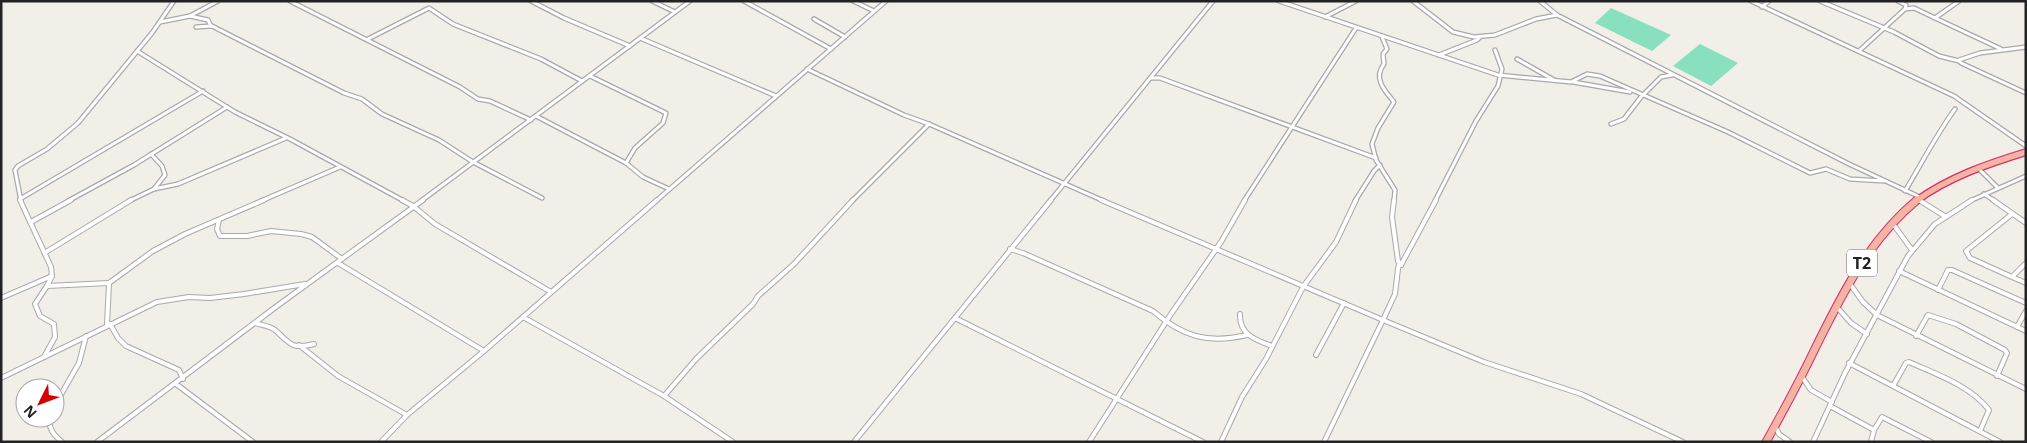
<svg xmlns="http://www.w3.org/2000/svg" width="2027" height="443" font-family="'Noto Sans',sans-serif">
  <rect width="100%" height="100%" fill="#f2efe9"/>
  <g fill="#88e0be">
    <polygon points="1611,8 1671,35 1652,51 1595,23"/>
    <polygon points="1700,44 1738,63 1711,86 1673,66"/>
  </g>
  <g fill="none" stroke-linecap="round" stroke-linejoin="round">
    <g stroke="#a9a9a9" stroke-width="5.5">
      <g id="minor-far1">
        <polyline points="290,1 460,87 478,99 490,101 531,120"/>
        <polyline points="531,1 564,18 630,46"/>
        <polyline points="652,1 675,12"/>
        <polyline points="744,1 831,49"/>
        <polyline points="853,1 874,11"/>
        <polyline points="1279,1 1498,75 1571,82 1587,74 1600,76 1728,132 1810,173 1826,169 1850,179 1884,181"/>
        <polyline points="1413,1 1453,32 1474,37 1495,35 1536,19 1557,15 1849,164 1922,198"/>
        <polyline points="1540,1 1557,15"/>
        <polyline points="1751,1 1954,96 2026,146"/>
        <polyline points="1820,1 1894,32 1939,56 1959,61"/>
        <polyline points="1898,1 1906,5 1905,9"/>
        <polyline points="1959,1 1935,18 2001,49"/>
        <polyline points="1762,7 1769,1"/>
        <polyline points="190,16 208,20 211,26"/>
        <polyline points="1325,17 1356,1"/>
        <polyline points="814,19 845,37"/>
        <polyline points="160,22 190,16 218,1"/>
        <polyline points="196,27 212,26 344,93 362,99 382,114 439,140 473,162 542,198"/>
        <path d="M 1382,37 L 1387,49 L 1383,54 L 1384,64 C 1373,78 1384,90 1394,102 L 1378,128 L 1372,144 L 1376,160 L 1395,190 L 1394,201"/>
        <polyline points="640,38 776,96"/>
        <polyline points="368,39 429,8 453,24 541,59 582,81"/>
        <polyline points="2026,47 1980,53 1959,60 1961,63 2026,93"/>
        <polyline points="137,51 235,112 290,139 404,201"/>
        <polyline points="1859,51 1905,9 1914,8 1935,18"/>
        <polyline points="1439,55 1477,40 1480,37"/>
        <polyline points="1517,59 1554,80"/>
        <polyline points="807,69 904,115 929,124 1104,201"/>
        <polyline points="590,76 666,113 663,123 635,148 626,163"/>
        <polyline points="1151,78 1160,78 1376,158"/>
        <polyline points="1573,82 1630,92"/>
        <polyline points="536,116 626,163 643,177 669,189"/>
        <polyline points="1611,124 1624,119 1641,97 1661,77 1672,75"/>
        <polyline points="151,154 162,166 165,175 154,189"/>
        <polyline points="1978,168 1997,187"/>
        <path d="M 1905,191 C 1922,163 1936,135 1955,109"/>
        <polyline points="1984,194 1995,201"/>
        <polyline points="20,199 203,91"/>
        <polyline points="1919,200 1921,201"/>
        <polyline points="21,201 15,170 18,166 47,149 78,123 152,33 174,1"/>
        <polyline points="68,201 134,165 227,107"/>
        <polyline points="129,201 154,189 178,184 286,138"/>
        <polyline points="261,201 340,167"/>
        <polyline points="421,201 690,1"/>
        <polyline points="656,201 886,1"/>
        <polyline points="852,201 929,124"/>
        <polyline points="1050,201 1213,1"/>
        <polyline points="1244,201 1356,28"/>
        <polyline points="1355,201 1374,171 1380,165"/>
        <polyline points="1435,201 1476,121 1498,86 1502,69 1495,50"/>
        <polyline points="1970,201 2026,176"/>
      </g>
    </g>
    <g stroke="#a9a9a9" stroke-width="6">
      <g id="minor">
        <polyline points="20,200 51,267 52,276 47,286 109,283 107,325"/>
        <polyline points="402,200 413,206 435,224 551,292"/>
        <polyline points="1101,200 1383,320 1395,294 1398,269 1399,265 1401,265 1398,261 1392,217 1394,200"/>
        <polyline points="1919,200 1946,217"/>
        <polyline points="1993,200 2026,223"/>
        <polyline points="2012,214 1966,251 1970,258 2012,277 2026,263"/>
        <polyline points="219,220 217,229 220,236 247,236 271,231 301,234 312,237 342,259"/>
        <polyline points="31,222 71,200"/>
        <polyline points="1893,224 1912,250"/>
        <path d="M 1010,249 L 1023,253 L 1153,311 C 1183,337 1208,344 1247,335"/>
        <polyline points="46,252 131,200"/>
        <polyline points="338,263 484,351"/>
        <polyline points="1401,265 1436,200"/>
        <polyline points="1899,271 2026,331"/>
        <polyline points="2012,277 2026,283"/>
        <polyline points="109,283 153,251 185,234 264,200"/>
        <polyline points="1850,284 1863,302 1877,315 2026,389"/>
        <polyline points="1938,290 1948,270 1952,270 2026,303"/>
        <polyline points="1,298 52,276"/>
        <polyline points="1837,307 1851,323 1867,334"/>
        <path d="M 1240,314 C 1239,334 1255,340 1272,346"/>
        <polyline points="523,317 664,396 733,442"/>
        <polyline points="955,318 1203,442"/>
        <path d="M 255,323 C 261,325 270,326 275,330 C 290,343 291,350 314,344"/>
        <polyline points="110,324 118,338 126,346 179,370 183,379"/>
        <polyline points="2017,327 2026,311"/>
        <polyline points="1916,336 1928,315 1956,324 2005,350 2007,353 1997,376"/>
        <polyline points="299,345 338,376 407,415"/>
        <polyline points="1316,355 1344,303"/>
        <polyline points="44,357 55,337 54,324 40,316 35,304 47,286"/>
        <polyline points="1849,363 2000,442"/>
        <polyline points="1802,377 1811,390 1832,402"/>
        <polyline points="1,378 157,302 189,297 210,298 244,294 305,284"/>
        <polyline points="176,384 253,442"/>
        <path d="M 1893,386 L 1906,363 L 1909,362 C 1936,374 1971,386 1989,410 L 1980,431"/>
        <polyline points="664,396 697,358 753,304 758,296 794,264 853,200"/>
        <polyline points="55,405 79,363 86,336"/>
        <polyline points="1830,406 1874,430 1871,442"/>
        <path d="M 50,418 C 48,429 54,435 62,442"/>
        <polyline points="1775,426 1779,434 1790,442"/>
        <polyline points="1874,430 1882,417 1931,442"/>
        <polyline points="97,442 277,306 423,200"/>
        <polyline points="381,442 407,415 484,351 657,200"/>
        <polyline points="854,442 1051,200"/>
        <polyline points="1089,442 1171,314 1221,242 1245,200"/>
        <polyline points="1221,442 1242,397 1266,359 1303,287 1336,242 1356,200"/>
        <polyline points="1324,442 1383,320 1484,362 1581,394 1683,442"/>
        <polyline points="1813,442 1845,373 1908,256 1935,224 1972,200"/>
      </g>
    </g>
    <g stroke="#dc2a67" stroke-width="8">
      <path id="trunk-far1" d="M 1916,201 C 1949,177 1987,164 2026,152"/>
    </g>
    <g stroke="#dc2a67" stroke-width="9">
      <path id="trunk" d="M 1766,442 C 1780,417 1793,393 1806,367 C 1836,306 1864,244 1917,200"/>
    </g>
    <use href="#minor-far1" stroke="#fff" stroke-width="3"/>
    <use href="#minor" stroke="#fff" stroke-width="4"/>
    <use href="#trunk-far1" stroke="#f2b4a3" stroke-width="5.5"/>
    <use href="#trunk" stroke="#f2b4a3" stroke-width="7"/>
  </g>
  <g text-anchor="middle" stroke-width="5" stroke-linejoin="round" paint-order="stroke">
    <rect fill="#fff" stroke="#646464" stroke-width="1" x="1847" y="249.5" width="30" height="27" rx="4"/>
    <g font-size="16" font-weight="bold" fill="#222">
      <text x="1862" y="269">T2</text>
    </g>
  </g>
  <rect width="2027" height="443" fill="none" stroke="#222222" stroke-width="5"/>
  <g transform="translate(40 403) rotate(228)"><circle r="24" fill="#ffffff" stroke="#a7a7a7"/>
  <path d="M0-4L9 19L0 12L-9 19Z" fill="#d40000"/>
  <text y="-8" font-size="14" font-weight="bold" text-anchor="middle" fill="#222222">N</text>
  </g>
</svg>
